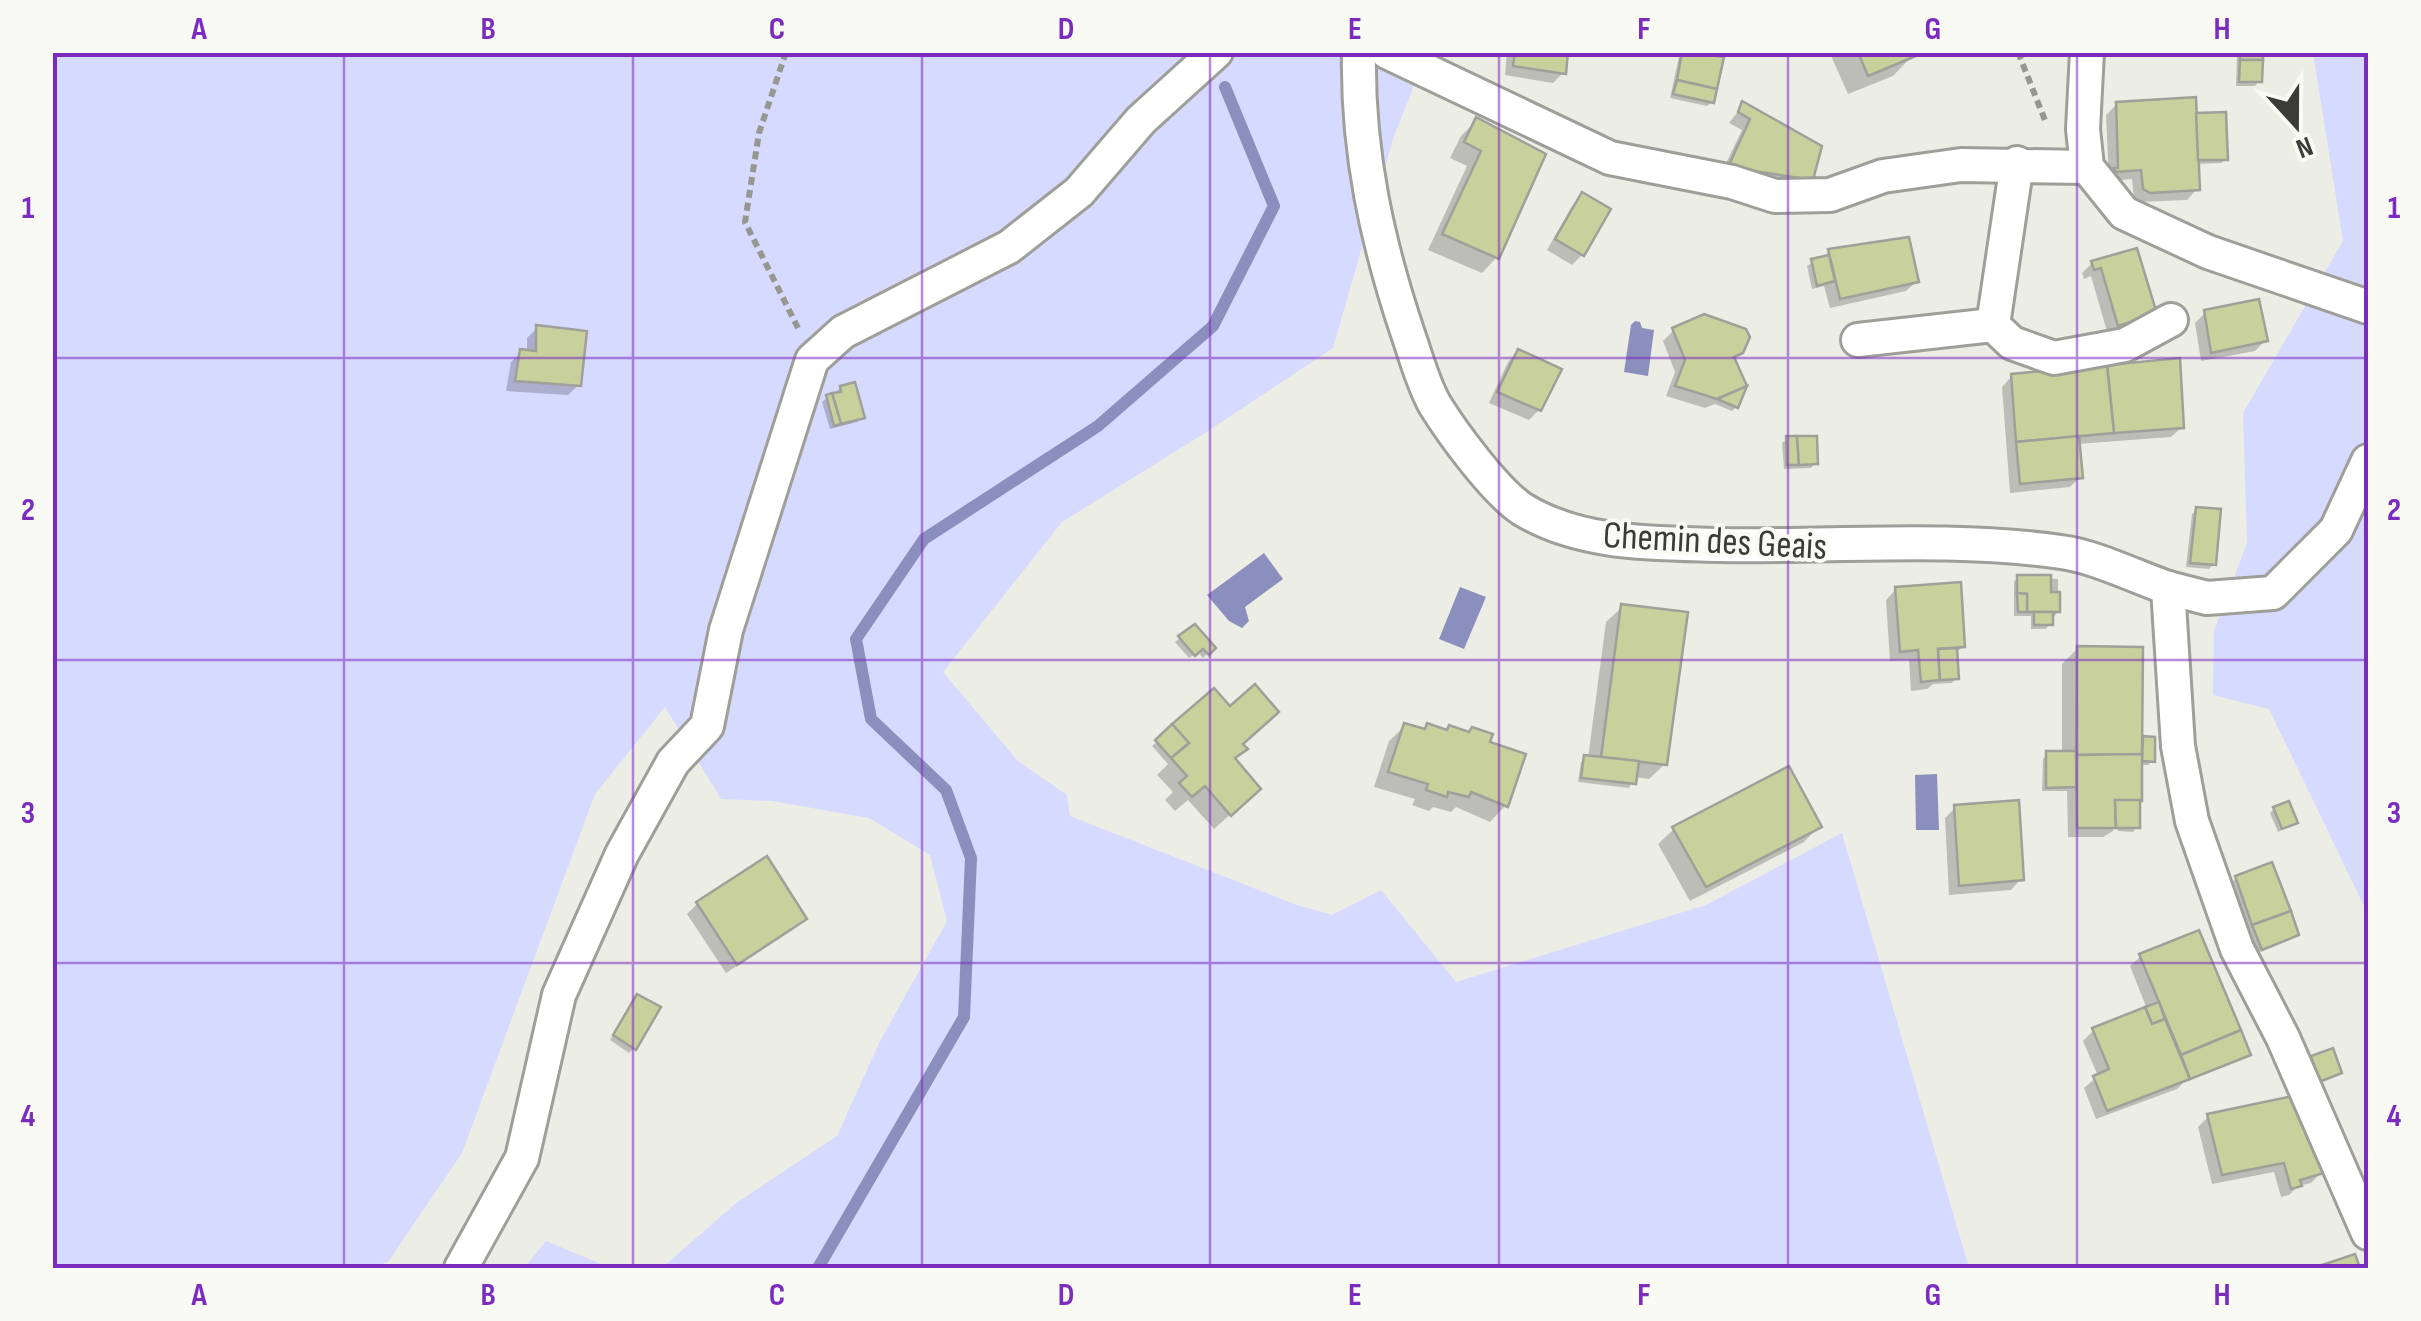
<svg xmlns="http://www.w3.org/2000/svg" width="2421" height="1321" font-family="'Sofia Sans Condensed',sans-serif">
  <rect width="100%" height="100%" fill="#ecede5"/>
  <g fill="#d6daff">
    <polygon points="52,53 1427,53 1394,136 1333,348 1205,433 1062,522 943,672 1018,761 1067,795 1070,816 1294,904 1332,915 1381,890 1456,982 1706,905 1842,833 1969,1268 662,1268 735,1204 837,1136 880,1041 947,921 930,855 869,818 772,801 721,799 665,707 595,794 462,1153 388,1262 368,1268 53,1268"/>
    <polygon points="2313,53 2368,53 2368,938 2365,908 2269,709 2213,695 2214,631 2247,543 2243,413 2343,241"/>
    <polygon points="546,1241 611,1268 524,1268"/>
  </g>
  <g fill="#8a8fbd">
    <polygon points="1635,321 1640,322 1642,328 1654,330 1648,376 1624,372 1631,325"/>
    <polygon points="1264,553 1283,579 1245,607 1249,621 1242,628 1229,621 1207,595"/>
    <polygon points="1460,587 1486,597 1464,649 1439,639"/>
    <polygon points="1937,774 1939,830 1916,830 1915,775"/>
  </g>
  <g fill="#0003">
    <polygon points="1507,52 1565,52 1563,73 1553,83 1505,75"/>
    <polygon points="1680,52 1722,52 1712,102 1707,106 1670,98"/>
    <polygon points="1838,52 1912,52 1913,55 1893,76 1848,94 1832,58"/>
    <polygon points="2237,52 2260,52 2259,81 2255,86 2236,86"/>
    <polygon points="2117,104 2194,116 2226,159 2221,163 2196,164 2197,189 2187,200 2138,202 2134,199 2132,179 2109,181 2106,115"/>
    <polygon points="1743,105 1811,179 1800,189 1720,176 1742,130 1729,123"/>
    <polygon points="1477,120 1497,257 1482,273 1428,250 1467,166 1450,158 1461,136"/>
    <polygon points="1582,195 1582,255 1572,265 1547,250 1572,206"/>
    <polygon points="2135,251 2155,313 2108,335 2091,276 2084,279 2082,273 2092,263"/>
    <polygon points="1829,252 1917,281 1906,291 1830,308 1824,286 1812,289 1807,266"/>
    <polygon points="2205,313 2265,341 2255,351 2201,361 2195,323"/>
    <polygon points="1704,316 1741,352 1733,360 1736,407 1732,411 1715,404 1705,408 1666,396 1675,372 1663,341 1673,331"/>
    <polygon points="537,328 579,385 568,395 506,391 511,362 521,352 527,352 527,338"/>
    <polygon points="1518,352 1539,410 1529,420 1489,403 1508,362"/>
    <polygon points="2012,376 2182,427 2171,437 2077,444 2080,477 2070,487 2010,493 2002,387"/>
    <polygon points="841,388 862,417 857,422 830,429 822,402"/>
    <polygon points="1787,439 1815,463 1811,468 1784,469 1782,443"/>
    <polygon points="2197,510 2214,564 2209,569 2186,567 2192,514"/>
    <polygon points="2018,577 2058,579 2058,611 2046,629 2031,629 2031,616 2014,616 2014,582"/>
    <polygon points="1896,589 1963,646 1955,654 1956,678 1952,683 1933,684 1927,689 1911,691 1909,660 1890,661 1886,600"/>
    <polygon points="1622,607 1665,764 1649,779 1634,777 1629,788 1578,782 1581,762 1588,758 1606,622"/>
    <polygon points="1194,627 1213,648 1203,658 1198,652 1189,658 1175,642"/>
    <polygon points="2078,648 2140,743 2144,739 2153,760 2148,765 2140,765 2137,827 2133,832 2118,831 2118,809 2113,809 2113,831 2103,837 2068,837 2067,791 2042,791 2043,759 2047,754 2062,754 2062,664"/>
    <polygon points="1213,691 1229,709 1240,745 1233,760 1242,804 1214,829 1188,800 1175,811 1165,800 1173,792 1157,775 1168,764 1152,746"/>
    <polygon points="1405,726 1487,743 1522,755 1505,806 1490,822 1456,807 1451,812 1433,807 1429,811 1412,805 1415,799 1374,787 1389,741"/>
    <polygon points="1955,808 2021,879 2011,890 1949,895 1945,818"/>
    <polygon points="2274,809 2295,823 2278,832 2270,813"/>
    <polygon points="1819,826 1804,842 1690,901 1658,844 1674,829"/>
    <polygon points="2236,878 2296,934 2291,939 2257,953 2249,931 2242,933 2226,889"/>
    <polygon points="697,904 804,919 794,929 726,973 687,914"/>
    <polygon points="2141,956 2248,1054 2183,1083 2177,1089 2096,1119 2084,1088 2098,1076 2083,1041 2094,1030 2147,1009 2130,966"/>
    <polygon points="637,997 634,1048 629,1053 610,1040"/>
    <polygon points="2208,1117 2321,1173 2311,1183 2298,1186 2289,1195 2281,1197 2274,1172 2212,1184 2198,1127"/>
  </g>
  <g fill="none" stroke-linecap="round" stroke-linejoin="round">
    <polyline stroke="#8a8fbd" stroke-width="12" points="818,1268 964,1017 971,858 946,790 871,719 856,639 924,539 1098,426 1213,326 1274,206 1225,87"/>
  </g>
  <g fill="#c8d09c" stroke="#9fa099" stroke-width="2.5">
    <polygon points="1515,52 1568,52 1566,74 1513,66"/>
    <polygon points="1682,52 1724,57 1717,89 1677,80"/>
    <polygon points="1858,52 1915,52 1916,56 1868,76"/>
    <rect x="2240" y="52" width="23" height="8"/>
    <polygon points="2240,60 2263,60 2262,82 2239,82"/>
    <polygon points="1677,80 1717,89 1714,103 1673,94"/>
    <polygon points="2196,97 2200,190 2150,193 2143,189 2141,170 2117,172 2111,168 2118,168 2116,102"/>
    <polygon points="1742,101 1822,146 1813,180 1728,167 1750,119 1738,112"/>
    <polygon points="2226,112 2228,160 2198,160 2196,113"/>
    <polygon points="1476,117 1546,154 1499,259 1442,234 1481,151 1464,142"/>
    <polygon points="1582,192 1611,209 1584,256 1555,239"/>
    <polygon points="1909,237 1919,282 1840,299 1828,249"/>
    <polygon points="2137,248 2157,314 2118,326 2101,268 2094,270 2091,261"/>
    <polygon points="1829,255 1835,281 1817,286 1811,259"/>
    <polygon points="2259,299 2268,341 2211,353 2204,310"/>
    <polygon points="1704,314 1746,329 1750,337 1743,353 1734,357 1747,386 1717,399 1675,386 1685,360 1672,328"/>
    <polygon points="536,325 587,331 581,386 515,381 520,349 536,351"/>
    <polygon points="1518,349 1562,369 1541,411 1497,392"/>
    <polygon points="2180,358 2184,428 2114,433 2107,365"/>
    <polygon points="2107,365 2114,433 2016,442 2011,374"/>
    <polygon points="855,382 865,418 841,424 832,393 841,392 840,386"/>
    <polygon points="1747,386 1738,408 1717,399"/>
    <polygon points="832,393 841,424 834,426 826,395"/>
    <polygon points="1786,436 1797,436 1799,465 1787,465"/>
    <polygon points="1797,436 1817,436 1818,464 1799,465"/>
    <polygon points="2079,436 2083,478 2020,484 2016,442"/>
    <polygon points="2196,507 2221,509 2216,565 2190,563"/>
    <polygon points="2017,575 2051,575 2051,592 2060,592 2060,612 2027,612 2027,594 2017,593"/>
    <polygon points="1961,582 1965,647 1938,649 1940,680 1921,682 1918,650 1900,652 1895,587"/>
    <polygon points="2017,593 2027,594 2027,612 2018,612"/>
    <polygon points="1621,604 1688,612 1667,765 1601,757"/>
    <rect x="2034" y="612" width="19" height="13"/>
    <polygon points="1195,624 1216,648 1209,655 1203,649 1195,656 1178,636"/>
    <polygon points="2077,646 2143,647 2142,754 2076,755"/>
    <polygon points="1957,648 1959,679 1940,680 1938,649"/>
    <polygon points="1255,684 1279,712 1243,744 1248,749 1235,758 1261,789 1231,816 1205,786 1192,797 1179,783 1187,776 1171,758 1189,743 1172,724 1214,688 1230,706"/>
    <polygon points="1404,723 1425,729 1427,723 1447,730 1449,725 1469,732 1472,727 1493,734 1490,742 1526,754 1508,807 1471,792 1469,797 1448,792 1447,797 1426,790 1428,784 1388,772"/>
    <polygon points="1172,724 1189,743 1171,758 1155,740"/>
    <polygon points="2143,736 2155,737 2155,762 2142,761"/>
    <polygon points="2046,751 2076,751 2077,787 2046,788"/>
    <polygon points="2142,754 2142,801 2115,800 2116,828 2077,828 2076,755"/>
    <polygon points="1584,755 1639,761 1636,784 1581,778"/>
    <polygon points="1789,766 1822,827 1706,887 1672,827"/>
    <polygon points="2019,800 2024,880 1959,886 1954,805"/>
    <polygon points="2115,800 2140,800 2140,828 2116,828"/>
    <polygon points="2289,801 2298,823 2282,829 2273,807"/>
    <polygon points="767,856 807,919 737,965 696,902"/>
    <polygon points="2272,862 2291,911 2252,925 2235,876"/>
    <polygon points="2291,911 2299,935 2262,950 2252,925"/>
    <polygon points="2199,930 2241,1030 2181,1055 2139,954"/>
    <polygon points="637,994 661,1007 636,1050 613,1035"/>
    <polygon points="2159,1002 2165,1019 2152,1024 2145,1007"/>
    <polygon points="2145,1007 2152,1024 2165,1019 2190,1079 2107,1111 2093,1076 2109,1069 2092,1028"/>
    <polygon points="2241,1030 2251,1055 2190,1079 2181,1055"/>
    <polygon points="2333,1048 2342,1073 2319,1082 2311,1056"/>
    <polygon points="2298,1095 2324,1173 2300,1180 2302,1186 2291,1189 2284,1163 2222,1175 2207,1114"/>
    <polygon points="2355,1254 2360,1268 2313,1268"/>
  </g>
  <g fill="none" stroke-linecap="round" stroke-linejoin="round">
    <g stroke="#9e9f98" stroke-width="38">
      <g id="minor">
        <path d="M 1359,52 C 1357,150 1377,242 1408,334 C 1416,357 1423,384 1435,405 C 1453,434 1495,491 1522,509 C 1580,545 1654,543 1720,545 C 1833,547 1949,536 2061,552 C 2094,556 2136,577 2168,588 L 2178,746 L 2192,821 L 2237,949 L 2283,1038 L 2368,1233"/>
        <polyline points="1387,52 1610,158 1732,182 1775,196 1830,195 1883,176 1961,165 2087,167"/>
        <polyline points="2087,52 2083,129 2087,167 2124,213 2208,252 2368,307"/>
        <polyline points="2017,163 1993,325 2012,343 2054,358 2125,345 2171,320"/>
        <polyline points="1858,340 1993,325"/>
        <polyline points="2168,588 2207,598 2273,593 2336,530 2368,461"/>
        <polyline points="461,1268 522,1158 559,995 622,854 673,762 707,726 726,630 812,360 843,332 1009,247 1079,192 1141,120 1216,52"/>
      </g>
    </g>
    <g stroke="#979792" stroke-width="6" stroke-dasharray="8 5" stroke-linecap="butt">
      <polyline points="786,52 759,133 745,222 798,328"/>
      <polyline points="2018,52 2046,123"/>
    </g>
    <use href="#minor" stroke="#fff" stroke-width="32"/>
  </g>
  <path fill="none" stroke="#7b2cbf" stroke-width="2.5" stroke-opacity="0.55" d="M 344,52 L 344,1268M 633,52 L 633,1268M 922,52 L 922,1268M 1210,52 L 1210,1268M 1499,52 L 1499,1268M 1788,52 L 1788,1268M 2077,52 L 2077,1268M 52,358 L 2368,358M 52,660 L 2368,660M 52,963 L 2368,963"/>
  <g text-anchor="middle" stroke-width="8" stroke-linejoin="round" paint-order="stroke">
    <g font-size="38" fill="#3b3b38" stroke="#f9faf3">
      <text transform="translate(1715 540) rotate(3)" y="13">Chemin des Geais</text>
    </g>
  </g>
  <rect width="2421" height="1321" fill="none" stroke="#f9faf3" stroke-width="110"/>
  <g transform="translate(2296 125) rotate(159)" stroke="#f9faf3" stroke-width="8" paint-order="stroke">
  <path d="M0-8L18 38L0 25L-18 38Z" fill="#3b3b38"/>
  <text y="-15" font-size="28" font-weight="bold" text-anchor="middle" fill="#3b3b38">N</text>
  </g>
  <rect x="55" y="55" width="2311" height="1211" fill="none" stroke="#7b2cbf" stroke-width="4"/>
  <g font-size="32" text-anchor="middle" font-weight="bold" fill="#7b2cbf">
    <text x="199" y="39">A</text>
    <text x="488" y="39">B</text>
    <text x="777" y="39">C</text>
    <text x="1066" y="39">D</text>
    <text x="1355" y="39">E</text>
    <text x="1644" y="39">F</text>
    <text x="1933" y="39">G</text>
    <text x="2222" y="39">H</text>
    <text x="28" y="218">1</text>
    <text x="2394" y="218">1</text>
    <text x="28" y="520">2</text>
    <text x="2394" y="520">2</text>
    <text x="28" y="823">3</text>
    <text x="2394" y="823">3</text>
    <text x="28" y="1126">4</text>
    <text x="2394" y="1126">4</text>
    <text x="199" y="1305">A</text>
    <text x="488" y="1305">B</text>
    <text x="777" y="1305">C</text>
    <text x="1066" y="1305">D</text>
    <text x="1355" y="1305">E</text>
    <text x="1644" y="1305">F</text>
    <text x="1933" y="1305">G</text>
    <text x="2222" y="1305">H</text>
  </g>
</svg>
